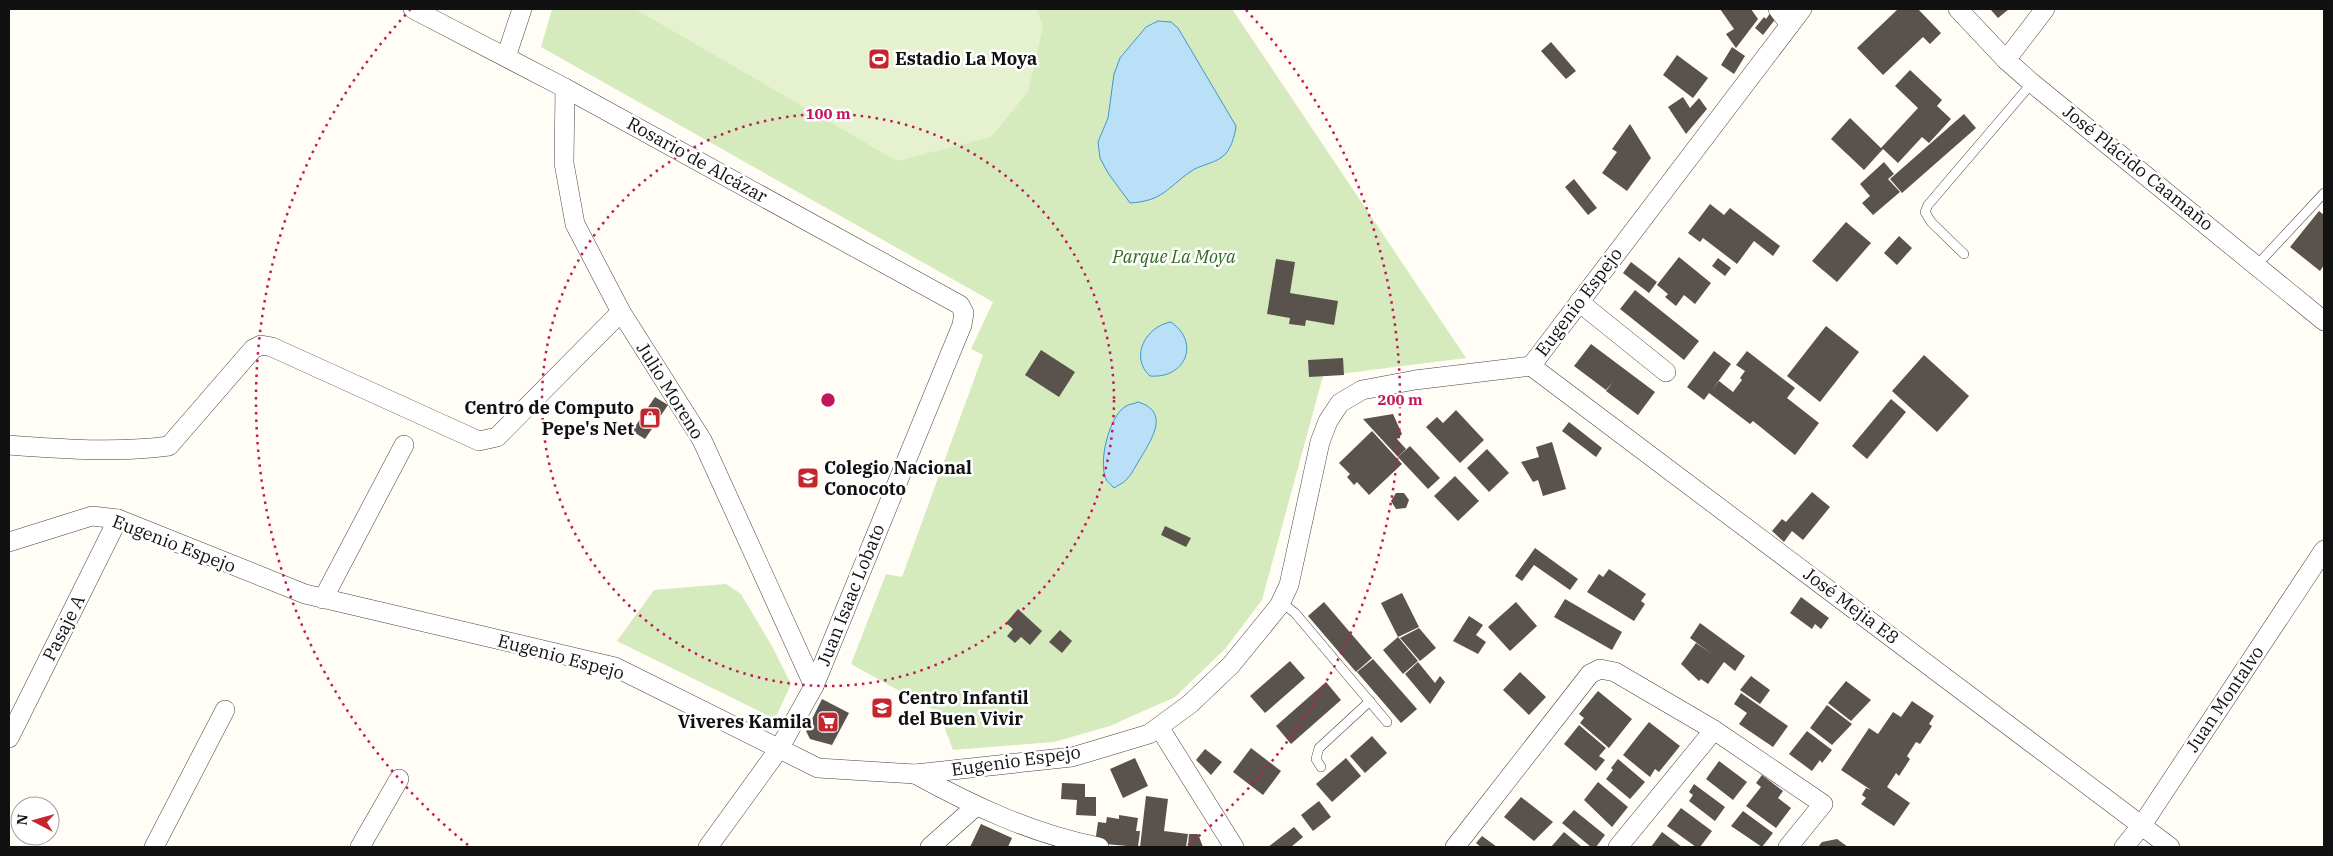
<svg xmlns="http://www.w3.org/2000/svg" width="2333" height="856" font-family="'IBM Plex Serif',serif">
  <rect width="100%" height="100%" fill="#fffdf5"/>
  <g fill="#d5ebbd">
    <polygon points="552,9 1232,9 1466,358 1323,376 1262,600 1225,649 1175,697 1110,726 1054,742 953,750 939,713 851,664 886,574 902,577 983,355 971,349 993,302 541,47"/>
    <polygon points="726,584 741,594 773,648 791,684 775,719 617,641 654,590"/>
  </g>
  <polygon fill="#e6f2cf" points="635,9 1037,9 1043,27 1028,92 991,137 897,161"/>
  <g fill="#b9e0f7" stroke="#3f96cf">
    <path d="M 1158,21 L 1171,22 L 1178,28 L 1236,126 C 1235,136 1230,152 1222,157 C 1213,164 1199,165 1190,172 C 1167,188 1163,201 1130,203 L 1108,173 L 1100,158 L 1098,142 L 1108,118 L 1114,74 L 1120,58 L 1146,27 Z"/>
    <path d="M 1171,322 C 1201,343 1185,379 1150,376 C 1129,357 1146,326 1171,322 Z"/>
    <path d="M 1138,402 C 1171,412 1151,440 1140,459 C 1136,465 1132,474 1127,479 C 1124,483 1118,485 1114,488 C 1112,485 1107,482 1106,479 C 1098,462 1109,416 1126,406 C 1129,404 1134,404 1138,402 Z"/>
  </g>
  <g fill="#5a524d">
    <polygon points="1720,9 1751,9 1758,19 1736,48 1726,34 1734,29"/>
    <polygon points="1898,9 1918,9 1941,33 1930,44 1923,37 1883,75 1857,48"/>
    <polygon points="1990,9 2009,9 1998,18"/>
    <polygon points="1771,12 1777,17 1763,35 1755,28 1764,17 1766,19"/>
    <polygon points="1551,42 1576,71 1566,79 1541,51"/>
    <polygon points="1732,47 1745,56 1734,74 1721,65"/>
    <polygon points="1677,55 1708,78 1693,98 1663,75"/>
    <polygon points="1910,70 1942,100 1937,106 1951,119 1929,143 1922,137 1898,163 1883,149 1864,170 1831,139 1850,118 1881,148 1918,108 1895,86"/>
    <polygon points="1683,97 1690,108 1699,98 1707,109 1686,134 1668,107"/>
    <polygon points="1964,114 1976,128 1902,193 1890,179"/>
    <polygon points="1630,124 1651,158 1627,191 1602,173 1617,152 1612,149"/>
    <polygon points="1884,162 1894,174 1888,179 1900,192 1873,215 1862,203 1870,196 1860,184"/>
    <polygon points="1574,179 1597,208 1588,215 1565,187"/>
    <polygon points="1710,204 1724,215 1730,208 1780,246 1773,256 1754,241 1737,264 1703,238 1700,242 1688,233"/>
    <polygon points="2319,211 2324,215 2324,265 2320,271 2290,247"/>
    <polygon points="1846,222 1871,243 1837,282 1812,261"/>
    <polygon points="1899,236 1912,248 1897,265 1884,253"/>
    <polygon points="1679,257 1711,283 1695,304 1684,295 1676,306 1665,297 1668,294 1657,285"/>
    <polygon points="1718,258 1731,268 1725,276 1712,266"/>
    <polygon points="1276,259 1295,262 1290,293 1338,301 1334,325 1306,320 1305,326 1289,324 1290,318 1267,314"/>
    <polygon points="1631,262 1657,282 1649,293 1623,273"/>
    <polygon points="1635,290 1699,341 1684,360 1620,309"/>
    <polygon points="1826,326 1859,352 1820,402 1787,376"/>
    <polygon points="1591,344 1655,392 1638,415 1606,391 1613,382 1606,390 1574,366"/>
    <polygon points="1041,350 1075,372 1059,397 1025,375"/>
    <polygon points="1714,351 1731,364 1712,390 1719,381 1733,392 1742,380 1740,378 1745,371 1736,365 1747,351 1795,388 1787,398 1819,423 1795,455 1753,421 1750,424 1709,393 1704,400 1687,387"/>
    <polygon points="1924,355 1969,396 1937,432 1892,391"/>
    <polygon points="1343,358 1344,375 1309,377 1308,360"/>
    <polygon points="655,397 668,405 645,439 632,431"/>
    <polygon points="1891,399 1906,412 1867,459 1852,446"/>
    <polygon points="1456,410 1484,440 1460,463 1426,427 1437,417 1443,423"/>
    <polygon points="1393,414 1402,434 1397,439 1406,449 1398,457 1363,419"/>
    <polygon points="1569,422 1602,448 1596,457 1562,431"/>
    <polygon points="1372,431 1402,464 1369,495 1357,482 1354,485 1347,477 1350,474 1339,463"/>
    <polygon points="1552,442 1566,489 1543,496 1538,480 1533,482 1521,462 1539,457 1536,447"/>
    <polygon points="1410,446 1440,478 1428,489 1398,457"/>
    <polygon points="1487,449 1509,473 1489,492 1467,468"/>
    <polygon points="1455,476 1479,501 1458,521 1434,496"/>
    <polygon points="1812,492 1830,507 1803,540 1792,531 1784,542 1772,531 1782,519 1786,522"/>
    <polygon points="1396,493 1404,493 1409,500 1406,508 1396,509 1391,501"/>
    <polygon points="1165,526 1191,538 1186,547 1161,535"/>
    <polygon points="1535,548 1578,579 1570,590 1534,565 1522,581 1515,576"/>
    <polygon points="1609,569 1646,594 1641,601 1645,604 1634,621 1587,592 1599,574 1603,577"/>
    <polygon points="1402,593 1419,627 1398,637 1381,603"/>
    <polygon points="1801,597 1829,618 1821,629 1815,624 1812,629 1790,613"/>
    <polygon points="1565,599 1622,632 1612,650 1554,617"/>
    <polygon points="1324,602 1372,658 1356,672 1308,616"/>
    <polygon points="1516,602 1537,626 1510,651 1488,627"/>
    <polygon points="1018,609 1042,631 1030,645 1021,637 1015,643 1007,636 1013,629 1006,623"/>
    <polygon points="1469,616 1483,625 1476,635 1486,642 1478,654 1453,641"/>
    <polygon points="1700,623 1745,656 1735,671 1724,662 1708,684 1701,679 1699,681 1681,664 1696,643 1712,654 1690,638"/>
    <polygon points="1419,628 1436,648 1420,661 1400,638"/>
    <polygon points="1060,630 1072,641 1062,653 1049,642"/>
    <polygon points="1398,637 1418,661 1403,674 1383,650"/>
    <polygon points="1373,659 1417,709 1401,723 1357,672"/>
    <polygon points="1290,661 1305,678 1265,713 1250,696"/>
    <polygon points="1418,662 1435,683 1440,676 1445,682 1430,704 1405,674"/>
    <polygon points="1520,672 1546,697 1529,715 1503,690"/>
    <polygon points="1751,676 1770,690 1760,704 1740,690"/>
    <polygon points="1846,681 1871,700 1851,721 1828,703"/>
    <polygon points="1326,682 1341,700 1291,744 1276,726"/>
    <polygon points="1598,691 1632,719 1609,748 1580,723 1584,718 1579,714"/>
    <polygon points="1741,693 1788,726 1773,747 1739,724 1747,713 1734,704"/>
    <polygon points="822,699 849,713 832,745 810,739 806,731"/>
    <polygon points="1912,701 1934,716 1929,724 1932,726 1920,744 1916,742 1907,756 1910,759 1899,776 1896,773 1887,787 1910,803 1894,826 1861,804 1866,798 1862,795 1866,788 1871,790 1841,770 1869,728 1878,734 1893,712 1901,717"/>
    <polygon points="1827,705 1852,724 1832,745 1810,728"/>
    <polygon points="1649,722 1680,746 1659,772 1655,769 1650,777 1623,755"/>
    <polygon points="1579,725 1606,748 1599,756 1605,760 1596,771 1564,744"/>
    <polygon points="1807,731 1832,750 1822,763 1820,760 1812,771 1789,754"/>
    <polygon points="1372,736 1387,753 1365,773 1350,756"/>
    <polygon points="1251,748 1281,771 1263,795 1233,772"/>
    <polygon points="1205,749 1222,762 1211,775 1196,760"/>
    <polygon points="1135,758 1148,786 1123,798 1110,769"/>
    <polygon points="1346,758 1361,776 1332,802 1316,784"/>
    <polygon points="1618,759 1645,782 1630,799 1606,779 1613,770 1611,768"/>
    <polygon points="1719,761 1747,782 1733,800 1706,779"/>
    <polygon points="1762,775 1783,791 1778,798 1791,808 1776,828 1746,806 1761,787 1756,783"/>
    <polygon points="1598,782 1628,807 1612,827 1584,800"/>
    <polygon points="1062,783 1085,784 1085,797 1096,797 1096,816 1076,815 1077,800 1061,799"/>
    <polygon points="1694,784 1725,807 1715,821 1689,801 1693,795 1689,792"/>
    <polygon points="1146,796 1168,799 1164,831 1188,834 1186,847 1140,847"/>
    <polygon points="1521,797 1553,822 1534,841 1504,817"/>
    <polygon points="1319,801 1331,817 1313,831 1301,815"/>
    <polygon points="1681,808 1712,831 1700,847 1696,847 1667,826"/>
    <polygon points="1574,810 1605,835 1596,847 1591,847 1562,823"/>
    <polygon points="1743,811 1773,833 1762,847 1731,826"/>
    <polygon points="1119,815 1138,818 1136,831 1140,831 1138,847 1095,843 1098,822 1106,823 1107,817 1119,819"/>
    <polygon points="981,824 1012,838 1008,847 970,847"/>
    <polygon points="1294,827 1303,837 1291,847 1268,847"/>
    <polygon points="1564,832 1582,847 1551,847"/>
    <polygon points="1662,832 1682,847 1651,847"/>
    <polygon points="1189,834 1198,834 1203,847 1188,847"/>
    <polygon points="1482,836 1497,847 1481,847 1476,843"/>
    <polygon points="1837,839 1848,847 1818,847 1822,842"/>
  </g>
  <g fill="none" stroke-linecap="round" stroke-linejoin="round">
    <g stroke="#444" stroke-width="10">
      <g id="lane">
        <polyline points="1964,254 1931,222 1925,212 1928,205 2032,83"/>
        <polyline points="2257,265 2324,193"/>
        <polyline points="1281,602 1295,613 1387,722"/>
        <polyline points="1321,767 1316,759 1319,748 1370,701"/>
      </g>
    </g>
    <g stroke="#444" stroke-width="20">
      <g id="street">
        <polyline points="413,9 565,88 960,305 964,313 962,325 814,686 779,749 708,847"/>
        <polyline points="1778,9 1790,25"/>
        <polyline points="1958,9 2006,60 2032,83 2324,321"/>
        <polyline points="506,57 522,9"/>
        <polyline points="2006,60 2045,9"/>
        <polyline points="565,88 564,163 575,224 621,312 702,440 814,686"/>
        <polyline points="1579,302 1666,372"/>
        <polyline points="1531,366 2170,847"/>
        <path d="M 9,445 C 63,449 115,453 169,446 L 253,349 L 261,345 L 272,347 L 479,441 L 497,437 L 621,312"/>
        <polyline points="9,542 92,516 118,519 305,594 615,667 818,768 915,774 1072,757 1149,734 1190,704 1231,665 1279,606 1289,585 1320,442 1328,421 1340,403 1362,390 1415,380 1531,366 1802,9"/>
        <polyline points="323,599 404,445"/>
        <polyline points="1159,727 1234,847"/>
        <polyline points="9,738 118,519"/>
        <path d="M 915,774 C 973,806 1033,834 1099,847"/>
        <polyline points="154,847 225,710"/>
        <polyline points="360,847 399,779"/>
        <polyline points="930,847 975,807"/>
        <polyline points="1455,847 1590,674 1600,669 1615,672 1714,730 1823,804 1788,847"/>
        <polyline points="1618,847 1714,730"/>
        <polyline points="2124,847 2142,825 2324,550"/>
      </g>
    </g>
    <use href="#lane" stroke="#fff" stroke-width="9"/>
    <use href="#street" stroke="#fff" stroke-width="19"/>
  </g>
  <g fill="none" stroke="#c2185b" stroke-width="2.5" stroke-dasharray="2.5 5">
    <circle cx="828" cy="400" r="286"/>
    <path d="M468 845A572 572 0 0 1 410 10M1246 10A572 572 0 0 1 1188 845"/>
  </g>
  <defs>
    <g id="stadium-square" transform="scale(1.125)"><rect x="-9" y="-9" width="18" height="18" rx="4" fill="#c4262e" stroke="#fff"/><path d="M0-5a6.5 5 0 1 0 0 10a6.5 5 0 1 0 0-10ZM-3.5-1.8h7v3.6h-7Z" fill="#fff"/></g>
    <g id="shop-square" transform="scale(1.125)"><rect x="-9" y="-9" width="18" height="18" rx="4" fill="#c4262e" stroke="#fff"/><path d="M-5-2.5h2.3a2.7 3.5 0 0 1 5.4 0H5L5.5 6h-11ZM-1.5-2.5h3a1.5 2.3 0 0 0-3 0Z" fill="#fff"/></g>
    <g id="university-square" transform="scale(1.125)"><rect x="-9" y="-9" width="18" height="18" rx="4" fill="#c4262e" stroke="#fff"/><path d="M0-5L7-2L0 1L-7-2ZM-4 1L0 2.5L4 1V4Q0 6-4 4Z" fill="#fff"/></g>
    <g id="school-square" transform="scale(1.125)"><rect x="-9" y="-9" width="18" height="18" rx="4" fill="#c4262e" stroke="#fff"/><path d="M0-5L7-2L0 1L-7-2ZM-4 1L0 2.5L4 1V4Q0 6-4 4Z" fill="#fff"/></g>
    <g id="supermarket-square" transform="scale(1.125)"><rect x="-9" y="-9" width="18" height="18" rx="4" fill="#c4262e" stroke="#fff"/><path d="M-6-5.5h2.5l.6 2H6L4.5 2H-2.5L-4.4-4H-6ZM-1.5 3.2a1.3 1.3 0 1 0 .1 0ZM3 3.2a1.3 1.3 0 1 0 .1 0Z" fill="#fff"/></g>
  </defs>
  <g fill-rule="evenodd">
    <use href="#stadium-square" x="879" y="59"/>
    <use href="#shop-square" x="650" y="418"/>
    <use href="#university-square" x="808" y="478"/>
    <use href="#school-square" x="882" y="708"/>
    <use href="#supermarket-square" x="828" y="722"/>
  </g>
  <g text-anchor="middle" stroke-width="5" stroke-linejoin="round" paint-order="stroke">
    <g font-size="18" font-weight="bold" fill="#111" stroke="#fff" text-anchor="start">
      <text x="895" y="65">Estadio La Moya</text>
      <text x="634" y="414" text-anchor="end">Centro de Computo<tspan x="634" dy="21">Pepe's Net</tspan></text>
      <text x="824" y="474">Colegio Nacional<tspan x="824" dy="21">Conocoto</tspan></text>
      <text x="898" y="704">Centro Infantil<tspan x="898" dy="21">del Buen Vivir</tspan></text>
      <text x="812" y="728" text-anchor="end">Viveres Kamila</text>
    </g>
    <g font-size="18" fill="#111" stroke="#fff">
      <text transform="translate(697 160) rotate(29)" y="6">Rosario de Alcázar</text>
      <text transform="translate(2138 168) rotate(39)" y="6">José Plácido Caamaño</text>
      <text transform="translate(1579 302) rotate(-53)" y="6">Eugenio Espejo</text>
      <text transform="translate(670 391) rotate(58)" y="6">Julio Moreno</text>
      <text transform="translate(174 544) rotate(21)" y="6">Eugenio Espejo</text>
      <text transform="translate(851 595) rotate(-68)" y="6">Juan Isaac Lobato</text>
      <text transform="translate(1851 606) rotate(37)" y="6">José Mejia E8</text>
      <text transform="translate(64 628) rotate(-63)" y="6">Pasaje A</text>
      <text transform="translate(561 657) rotate(15)" y="6">Eugenio Espejo</text>
      <text transform="translate(2225 699) rotate(-56)" y="6">Juan Montalvo</text>
      <text transform="translate(1016 761) rotate(-8)" y="6">Eugenio Espejo</text>
    </g>
    <g font-size="18" font-style="italic" fill="#2f6b1f" stroke="#fff">
      <text x="1174" y="263">Parque La Moya</text>
    </g>
  </g>
  <circle cx="828" cy="400" r="8" fill="#c2185b" stroke="#fff" stroke-width="2.5"/>
  <g font-size="15" text-anchor="middle" font-weight="bold" fill="#c2185b" stroke="#fff" stroke-width="5" stroke-linejoin="round" paint-order="stroke">
    <text x="828" y="119">100 m</text>
    <text x="1400" y="405">200 m</text>
  </g>
  <rect width="2333" height="856" fill="none" stroke="#111111" stroke-width="20"/>
  <g transform="translate(35 821) rotate(276)"><circle r="24" fill="#ffffff" stroke="#a0a0a0"/>
  <path d="M0-4L9 19L0 12L-9 19Z" fill="#c4262e"/>
  <text y="-8" font-size="14" font-weight="bold" text-anchor="middle" fill="#111111">N</text>
  </g>
</svg>
